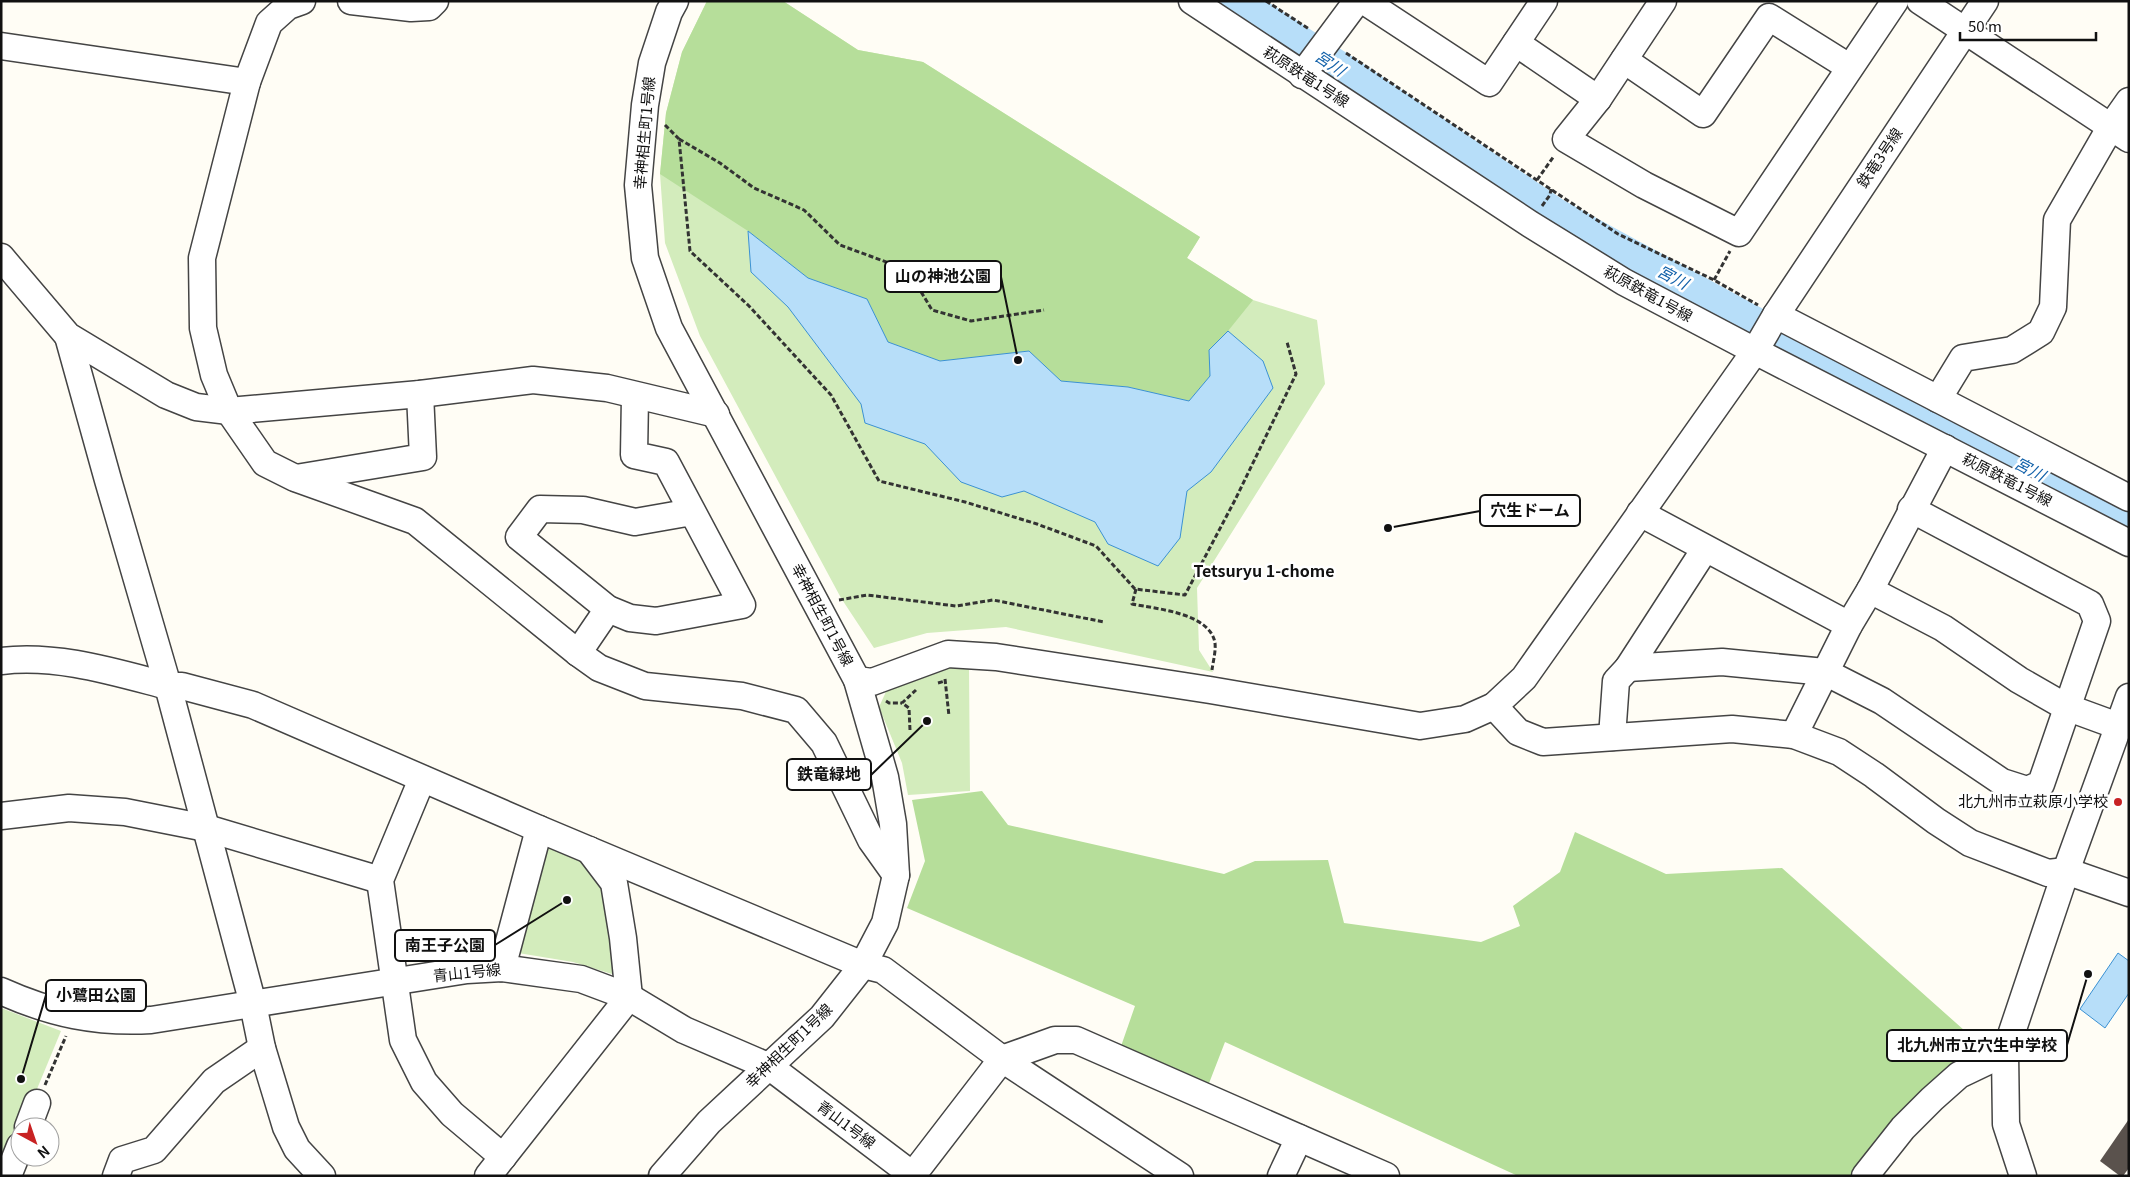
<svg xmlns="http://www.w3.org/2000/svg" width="2130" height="1177" font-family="Georgia,'Noto Sans JP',serif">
  <rect width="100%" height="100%" fill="#fffdf5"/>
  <g fill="#d3ecbc">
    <polygon points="707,1 783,1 858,50 923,62 1200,237 1187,258 1253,300 1317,320 1325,384 1197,588 1199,650 1213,672 1006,627 927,633 874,648 841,598 700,336 665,243 660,174 666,113 682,52"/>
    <polygon points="969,667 970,791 908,795 902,763 879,707 890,683 935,668"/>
    <polygon points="546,840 574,852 607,889 618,969 612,974 573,962 512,952"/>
    <polygon points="1,1008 61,1031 1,1176"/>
  </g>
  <g fill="#b6de9a">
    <polygon points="707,1 783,1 858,50 923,62 1200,237 1187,258 1253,300 1228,331 1209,350 1210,376 1189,401 1128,387 1061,381 1029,351 940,361 888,342 867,299 808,278 748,231 660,174 666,113 682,52"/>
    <polygon points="982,791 1008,825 1224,874 1255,861 1328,860 1344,923 1481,942 1520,926 1513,906 1560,872 1575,832 1666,874 1782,868 1983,1047 1923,1094 1876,1139 1851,1176 1518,1176 1225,1042 1206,1091 1119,1052 1135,1006 907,908 925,861 912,800"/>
  </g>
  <g fill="#b7def9" stroke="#3b91d3">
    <polygon points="748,231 808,278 867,299 888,342 940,361 1029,351 1061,381 1128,387 1189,401 1210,376 1209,350 1228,331 1263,361 1273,388 1211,472 1187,491 1180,538 1158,566 1108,544 1095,522 1024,491 1002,497 961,482 925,444 865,423 861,404 788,307 751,272"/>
    <polygon points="2118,953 2129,961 2129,993 2105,1028 2080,1009"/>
  </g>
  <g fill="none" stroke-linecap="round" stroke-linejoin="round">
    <polyline stroke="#b7def9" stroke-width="32" points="1237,1 1348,73 1554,213 1735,312 2129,522"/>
  </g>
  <polygon fill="#5a524d" points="2129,1119 2129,1168 2123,1176 2120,1176 2100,1161"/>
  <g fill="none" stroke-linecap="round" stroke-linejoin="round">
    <g stroke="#444" stroke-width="29">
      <g id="minor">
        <polyline points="302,1 288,6 269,23 247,82 202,258 203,328 214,375 229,411 265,463 295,478 415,521 578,653 599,668 645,686 742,696 796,710 824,743 871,840 896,875"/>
        <polyline points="351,1 411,8 429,7 435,1"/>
        <polyline points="1192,1 1530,224 1624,282 1755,351 2129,543"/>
        <polyline points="1364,1 1489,83 1544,1"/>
        <polyline points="1663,1 1598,99 1566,139 1644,185 1739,233 1895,1"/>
        <polyline points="1920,1 2129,139"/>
        <polyline points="1516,43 1598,99"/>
        <polyline points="1,46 247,82"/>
        <polyline points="1624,60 1703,114 1769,17 1849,67"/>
        <polyline points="1302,75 1357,1"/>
        <polyline points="1,257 68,336 166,395 196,407 229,411 420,394 533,380 607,388 716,414"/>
        <polyline points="1776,315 2129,498"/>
        <polyline points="68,336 108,480 168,686 253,1004 262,1048 286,1127 297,1149 322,1176"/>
        <polyline points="635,397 634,455 666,462 742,605 656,621 630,618 608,609 519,537 540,509 583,510 635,522 692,512"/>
        <polyline points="1938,399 1963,358 2012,350 2041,332 2053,307 2057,220 2110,128 2129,101"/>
        <polyline points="296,478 423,457 420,394"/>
        <polyline points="1640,513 1849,625"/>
        <polyline points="1705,549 1628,668 1722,662 1825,672 1882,701 2002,782 2027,790 2041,784 2097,621 2090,604 1911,509"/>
        <polyline points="1870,590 1943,628 2019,680 2066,707 2118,726"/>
        <polyline points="578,653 608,609"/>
        <path d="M 1,661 C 57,654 114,672 168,686 L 182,686 L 253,705 L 539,829 L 863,965 L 883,970 L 1002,1059 L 1180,1176"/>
        <polyline points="857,680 872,682 948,654 996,657 1210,690 1420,726 1465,719 1494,706 1524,678 1755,351 1776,315 1985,1"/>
        <polyline points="1494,706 1518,732 1543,742 1732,729 1794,735 1839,752 1874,775 1936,821 1970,843 2048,873 2066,871 2129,893"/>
        <polyline points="1794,735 1849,625 1870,590 1945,448"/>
        <polyline points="1612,737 1616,681 1628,668"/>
        <polyline points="422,779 380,880 403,1040 424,1082 452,1114 503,1157"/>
        <polyline points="1,816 69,808 125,812 206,828 380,880"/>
        <polyline points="502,968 539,829"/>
        <path d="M 1,991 C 52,1014 96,1023 151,1020 L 467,970 L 502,968 L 581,979 L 629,997 L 684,1030 L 770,1067 L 914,1176"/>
        <polyline points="28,1127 37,1103"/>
        <polyline points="8,1176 20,1146"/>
        <polyline points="116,1176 122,1160 154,1150 214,1081 262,1048"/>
        <polyline points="488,1176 629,997 623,938 614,883 589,850"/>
        <polyline points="662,1176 709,1122 822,1017 863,965 885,923 896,875 893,824 885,777 857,680 669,328 645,258 638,185 645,105 652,63 669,12 675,1"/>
        <polyline points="912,1176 1002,1059 1055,1040 1076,1040 1386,1176"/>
        <polyline points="1281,1176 1299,1138"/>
        <polyline points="1865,1176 1903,1128 1932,1099 1959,1075 2005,1053"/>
        <polyline points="2023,1176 2006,1124 2005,1053 2066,871 2129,697"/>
      </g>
    </g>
    <g stroke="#333" stroke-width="3" stroke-dasharray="5 2.5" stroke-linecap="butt">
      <polyline points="1266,1 1309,29"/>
      <polyline points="1346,53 1618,234 1714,280 1758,305"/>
      <polyline points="665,125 679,139 690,251 749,306 831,395 879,481 965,502 1037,524 1096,546 1135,589 1185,595 1235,500 1296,374 1287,342"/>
      <polyline points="679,139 720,163 754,188 804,210 840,245 908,270 932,310 971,321 1044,310"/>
      <polyline points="1537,180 1554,156"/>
      <polyline points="1542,206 1550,195 1551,189"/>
      <polyline points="1714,280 1730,251"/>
      <path d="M 1136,589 L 1132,604 C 1157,609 1210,613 1215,643 C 1216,651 1213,662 1212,670"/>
      <polyline points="839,600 867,595 956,606 993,600 1104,622"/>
      <polyline points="945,679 949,716"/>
      <polyline points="938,683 945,681"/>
      <polyline points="886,701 889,703 902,703"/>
      <polyline points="910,730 909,708 902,703 916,690"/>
      <polyline points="45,1085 66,1036"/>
    </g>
    <use href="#minor" stroke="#fff" stroke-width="26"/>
  </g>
  <circle fill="#c82223" stroke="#fff" stroke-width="2" cx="2118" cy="802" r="5"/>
  <g text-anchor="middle" stroke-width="5" stroke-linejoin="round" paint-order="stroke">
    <g font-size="15" fill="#111" stroke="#fff">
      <text transform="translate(1306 77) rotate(33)" y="5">萩原鉄竜1号線</text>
      <text transform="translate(645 133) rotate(-85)" y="5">幸神相生町1号線</text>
      <text transform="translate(1880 158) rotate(-56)" y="5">鉄竜3号線</text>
      <text transform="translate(1648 294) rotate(29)" y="5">萩原鉄竜1号線</text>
      <text transform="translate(2007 480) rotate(27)" y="5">萩原鉄竜1号線</text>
      <text transform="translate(822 615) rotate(62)" y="5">幸神相生町1号線</text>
      <text transform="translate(467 973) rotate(-6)" y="5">青山1号線</text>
      <text transform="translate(789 1046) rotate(-44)" y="5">幸神相生町1号線</text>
      <text transform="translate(846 1125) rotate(37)" y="5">青山1号線</text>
    </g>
    <g font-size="15" fill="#111" stroke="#fff" text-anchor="end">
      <text x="2108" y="807">北九州市立萩原小学校</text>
    </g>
    <g font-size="16" font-style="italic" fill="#1362aa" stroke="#fff">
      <text transform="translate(1330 63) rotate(34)" y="6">宮川</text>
      <text transform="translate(1673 277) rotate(28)" y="6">宮川</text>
      <text transform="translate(2030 469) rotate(28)" y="6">宮川</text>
    </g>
    <g font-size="16" font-weight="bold" fill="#111" stroke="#fff">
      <text x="1264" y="577">Tetsuryu 1-chome</text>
    </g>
  </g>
  <path fill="none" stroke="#111" stroke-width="2" d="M1018 360L1001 277M1388 528L1480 511M927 721L871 775M567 900L495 945M21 1079L46 995M2088 974L2067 1045"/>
  <g fill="#111" stroke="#fff" stroke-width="2">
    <circle cx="1018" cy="360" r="5"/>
    <circle cx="1388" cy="528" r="5"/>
    <circle cx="927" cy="721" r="5"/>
    <circle cx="567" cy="900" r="5"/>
    <circle cx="21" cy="1079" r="5"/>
    <circle cx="2088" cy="974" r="5"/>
  </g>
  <g fill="#fff" stroke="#111" stroke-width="2">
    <rect x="885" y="261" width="116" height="31" rx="5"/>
    <rect x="1480" y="495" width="100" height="31" rx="5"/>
    <rect x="787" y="759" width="84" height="31" rx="5"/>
    <rect x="395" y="930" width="100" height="31" rx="5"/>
    <rect x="46" y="980" width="100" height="31" rx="5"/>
    <rect x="1887" y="1030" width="180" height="31" rx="5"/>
  </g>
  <g font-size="16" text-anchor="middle" font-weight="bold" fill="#111">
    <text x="943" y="282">山の神池公園</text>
    <text x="1530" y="516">穴生ドーム</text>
    <text x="829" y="780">鉄竜緑地</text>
    <text x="445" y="951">南王子公園</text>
    <text x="96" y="1001">小鷺田公園</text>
    <text x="1977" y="1051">北九州市立穴生中学校</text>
  </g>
  <rect width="2130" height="1177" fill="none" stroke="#111111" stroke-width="5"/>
  <g transform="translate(35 1142) rotate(140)"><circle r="24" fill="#ffffff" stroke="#a0a0a0"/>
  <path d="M0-4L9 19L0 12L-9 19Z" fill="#c82223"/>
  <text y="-8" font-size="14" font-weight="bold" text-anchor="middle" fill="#111111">N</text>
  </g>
  <path d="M1960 32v8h136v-8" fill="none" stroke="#111111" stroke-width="2.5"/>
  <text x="1968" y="32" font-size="15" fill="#111111" stroke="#ffffff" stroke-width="4" paint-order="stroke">50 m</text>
</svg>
